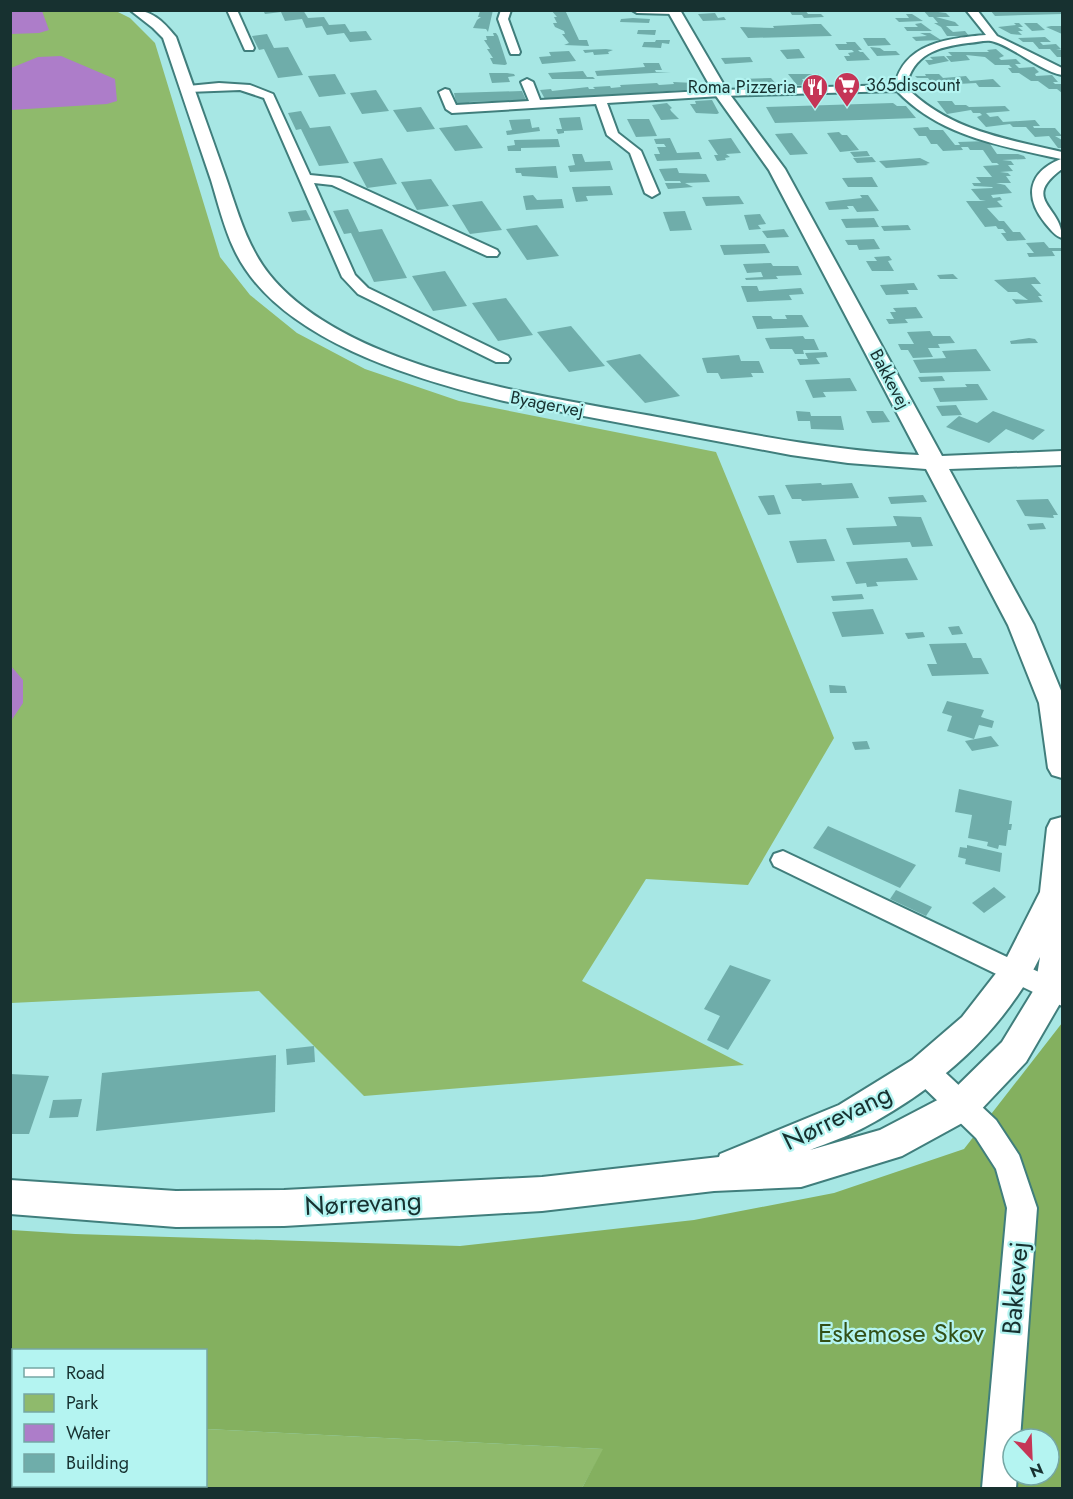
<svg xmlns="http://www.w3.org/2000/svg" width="1073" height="1499" font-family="Jost,sans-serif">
  <rect width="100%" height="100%" fill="#a7e7e4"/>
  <g fill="#8fba6c">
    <polygon points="11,11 116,11 130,18 155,43 220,257 250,295 297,333 365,369 459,401 716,452 834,738 748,885 646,879 582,981 744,1065 364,1096 259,991 11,1003"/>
    <polygon points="11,1420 14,1420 14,1486 206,1486 206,1429 604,1449 582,1488 11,1488"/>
  </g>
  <path fill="#84b05f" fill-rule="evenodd" d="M 1062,1023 L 1062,1488 L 582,1488 L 603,1449 L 206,1429 L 206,1350 L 14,1350 L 14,1420 L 11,1420 L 11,1230 L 75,1234 L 460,1246 L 694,1220 L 834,1193 L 964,1149 ZM 1013,1439 L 1049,1439 L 1049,1475 L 1013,1475 Z"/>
  <g fill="#ad7dc9">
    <polygon points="11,10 42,11 49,30 39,33 11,34"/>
    <polygon points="61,56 115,79 117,101 107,104 11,110 11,68 38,57"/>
    <polygon points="11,666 23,680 23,703 11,721"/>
  </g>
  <g fill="#6fadaa">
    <polygon points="263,10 303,10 308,18 324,17 329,25 345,24 350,32 366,31 372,40 350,42 344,33 327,35 322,26 306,28 302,19 285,21 281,12 265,14"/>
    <polygon points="493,10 488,32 486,29 473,28 477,20 481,17 478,17 480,11"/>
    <polygon points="551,10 565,10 579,40 587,40 589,46 564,45 569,43 562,34 565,34 564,31 555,27 553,23 557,23 554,17 557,17"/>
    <polygon points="789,10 805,10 808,14 821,14 824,17 804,18 802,15 792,15"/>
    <polygon points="923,10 946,13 950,17 936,17 955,22 959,26 946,26 953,32 965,31 969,36 947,36 941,27 934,23 938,23 933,17 929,17"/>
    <polygon points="990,10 1062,10 1062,14 995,16"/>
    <polygon points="715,13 718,18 724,17 726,20 703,21 698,14"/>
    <polygon points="906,14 912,14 923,21 899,22 895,18 909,18"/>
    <polygon points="633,18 650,19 649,23 620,22 621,19"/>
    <polygon points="921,23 932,31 907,31 904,27 918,27 915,24"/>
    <polygon points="1014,23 1019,23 1023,27 1018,27 1023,31 1018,31 1022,35 1011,34 998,27 1016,25"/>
    <polygon points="1024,23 1037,23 1045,30 1032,31"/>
    <polygon points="814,24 821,24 832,36 748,38 740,27 774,28 773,26"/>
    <polygon points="1062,26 1062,34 1046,27 1051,26"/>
    <polygon points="638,30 656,30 655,35 637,34"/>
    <polygon points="493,33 496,33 498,36 507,64 505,65 493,64 490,58 493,58 487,49 490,49 484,40 487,40 486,36 494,36"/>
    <polygon points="920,33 930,33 941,40 916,41 912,37 927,36"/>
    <polygon points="267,34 274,48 288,47 303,75 278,78 264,49 259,50 252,36"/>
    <polygon points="1045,37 1051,42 1040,42 1043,45 1056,44 1061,49 1056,49 1062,50 1062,57 1057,57 1050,49 1039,49 1033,42 1023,42 1018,38"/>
    <polygon points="863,38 885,38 891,45 868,46"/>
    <polygon points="656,40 670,40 669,44 662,43 661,48 642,47 644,42 655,42"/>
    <polygon points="846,42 855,42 862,50 858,50 860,52 863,52 870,60 847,61 844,56 850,56 848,53 854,52 852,50 839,50 835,44 847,44"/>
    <polygon points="870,47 880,48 884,51 896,51 900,55 877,56"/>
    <polygon points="606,49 613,50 608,52 609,54 594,55 593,52 585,53 583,50"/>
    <polygon points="799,49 805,58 787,59 780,50"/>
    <polygon points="996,49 1004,56 999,58 1001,60 1016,59 1021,64 1015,64 1019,68 1034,67 1039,72 1035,74 1036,76 1052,75 1058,82 1053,82 1055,84 1062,84 1062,93 1057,89 1049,89 1038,81 1031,81 1019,73 1012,73 1008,68 1012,68 1009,65 995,65 985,57 966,55 970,60 951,62 946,56 952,56 948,52 989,52 987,50"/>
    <polygon points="569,51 576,61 542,64 539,57 551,56 549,52"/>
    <polygon points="944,56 949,61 929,65 925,60 933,60 930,57"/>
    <polygon points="750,57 753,62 725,64 721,58"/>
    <polygon points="643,63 659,63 662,70 655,70 656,72 671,72 597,76 595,71 645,67"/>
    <polygon points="583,71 587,77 593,77 595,79 552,79 548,73"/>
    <polygon points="489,73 507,73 514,74 515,76 508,77 510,82 492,83"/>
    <polygon points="335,74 346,94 319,97 308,76"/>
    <polygon points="788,74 818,74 822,78 802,79 807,85 797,85"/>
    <polygon points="925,74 939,74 943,78 966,76 970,81 993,79 1001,87 979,87 976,83 958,84 955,81 931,82 928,78 917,78 915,76 926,76"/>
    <polygon points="771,78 777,85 746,87 739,79"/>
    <polygon points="673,82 695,83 700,89 545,99 540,90 551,89 552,91 588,87 589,89 595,89 593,87 610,86 611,88 621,87 620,85 657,83 659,85 674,84"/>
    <polygon points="376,90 389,111 362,114 350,93"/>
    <polygon points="522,91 526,100 469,102 470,105 457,106 454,93"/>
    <polygon points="712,100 719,113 717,114 696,113 690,104 696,104 695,101"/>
    <polygon points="937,101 952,101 955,105 966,105 969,107 1005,106 1010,111 986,113 990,117 998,116 1003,122 1035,120 1040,126 1033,126 1034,128 1055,128 1062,136 1055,136 1062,140 1062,148 1058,148 1049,136 1035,137 1026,127 1013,127 1010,124 986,127 977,117 982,115 980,113 973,113 971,110 947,114"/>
    <polygon points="667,103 672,108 670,109 671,111 679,119 661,120 652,105"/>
    <polygon points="893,103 897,106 906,106 916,118 775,123 766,107"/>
    <polygon points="421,107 435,129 407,132 393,110"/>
    <polygon points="301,111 310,128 330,126 349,163 319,166 301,129 296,130 288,113"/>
    <polygon points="580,117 583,130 564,131 564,133 558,134 556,129 562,129 559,118"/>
    <polygon points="530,119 532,128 539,127 540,131 507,135 506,131 512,130 509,120"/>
    <polygon points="627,119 649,119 657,136 636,137"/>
    <polygon points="467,125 483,148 455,151 439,128"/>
    <polygon points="928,127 930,130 943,130 955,145 960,145 958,142 988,141 997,154 1018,154 1024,156 1026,159 1002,160 1011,161 1014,165 1008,165 1013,171 1000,172 1008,173 1011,176 1006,176 1011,183 996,183 1005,185 1012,193 991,195 993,198 1000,197 1002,200 997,201 1003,207 987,208 999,221 1004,221 1013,232 1020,232 1026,240 1007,241 1001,233 1006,233 1003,229 998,229 996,226 985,227 966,201 986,201 980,200 971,189 993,188 992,187 974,186 972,183 981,183 976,177 992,177 983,166 999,165 997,163 992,163 983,150 970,150 968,147 961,147 963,150 943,151 937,144 931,144 926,136 919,136 913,128"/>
    <polygon points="839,132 842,135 847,135 859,150 840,152 827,133"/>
    <polygon points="792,133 808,154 790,155 775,134"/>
    <polygon points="670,138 677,153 699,152 702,159 657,161 654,154 660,154 657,147 666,147 664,144 656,144 654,139"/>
    <polygon points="731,138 741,153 726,154 730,157 725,158 726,160 717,161 714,155 718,155 708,140"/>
    <polygon points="558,139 560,147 521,148 521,151 508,151 507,146 515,145 514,140"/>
    <polygon points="867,151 870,156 854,157 850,152"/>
    <polygon points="572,154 582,154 585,162 610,161 613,170 570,172 568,166 575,165"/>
    <polygon points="872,157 876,162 857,163 853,158"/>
    <polygon points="382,158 397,184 367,188 353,162"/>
    <polygon points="920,158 930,163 926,164 928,165 886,168 879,161"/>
    <polygon points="556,166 558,178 522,176 521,173 516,173 515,168"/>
    <polygon points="677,168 679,173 706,174 710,182 685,183 693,187 668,189 665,183 681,183 680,181 665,181 659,169"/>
    <polygon points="872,177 878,187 848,187 842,178"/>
    <polygon points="431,179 449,206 417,210 401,182"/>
    <polygon points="610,186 613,195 586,196 588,201 576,202 572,187"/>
    <polygon points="533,195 537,200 562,199 564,208 526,210 523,196"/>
    <polygon points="860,195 868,195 879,211 857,212 853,206 847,206 849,209 829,210 825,202 862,198"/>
    <polygon points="739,196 744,204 706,206 702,197"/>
    <polygon points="482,201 502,230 470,234 452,205"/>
    <polygon points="348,209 359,232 382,229 407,278 374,282 351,233 344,234 333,211"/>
    <polygon points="306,210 311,220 292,222 288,212"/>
    <polygon points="685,211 692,230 670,231 663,212"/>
    <polygon points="760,214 766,224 758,225 761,229 749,230 744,215"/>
    <polygon points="874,218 879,227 846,228 841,219"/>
    <polygon points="537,225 559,256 527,260 506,229"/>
    <polygon points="908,225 911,230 884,231 881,226"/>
    <polygon points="784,229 789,237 767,238 762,231"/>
    <polygon points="874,239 880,249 859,250 857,245 848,245 845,240"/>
    <polygon points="1044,242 1049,248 1062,248 1062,251 1052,251 1055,256 1029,257 1027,253 1034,253 1026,243"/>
    <polygon points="765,244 770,253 724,255 720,245"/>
    <polygon points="889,256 892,260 888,261 894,271 872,271 866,261 877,261 874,257"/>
    <polygon points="771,263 773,266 798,266 802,275 776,276 778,279 746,280 745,278 763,277 761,272 747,273 743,264"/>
    <polygon points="445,271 467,306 433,311 412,276"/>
    <polygon points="953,274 958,279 940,279 937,275"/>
    <polygon points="1035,277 1041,284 1031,284 1042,296 1038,296 1043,302 1016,304 1012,299 1028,300 1017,292 1008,292 994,280"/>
    <polygon points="914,283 918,290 907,290 909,294 886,295 880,285"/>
    <polygon points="741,286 757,286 759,291 801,288 804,294 789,295 792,300 747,302"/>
    <polygon points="506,298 533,335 498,341 472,303"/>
    <polygon points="916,307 923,318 905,319 908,323 889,324 886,319 894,319 890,312 896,312 893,308"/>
    <polygon points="785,315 802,315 809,327 757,329 752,316 771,316 773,319 787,319"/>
    <polygon points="571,326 605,366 569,372 537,332"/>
    <polygon points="930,331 933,336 950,336 955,343 938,344 940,348 928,348 933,357 913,358 908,350 901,350 898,344 914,344 907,332"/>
    <polygon points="803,336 805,339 814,339 819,350 803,350 804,354 795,354 792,349 770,349 765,338"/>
    <polygon points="1029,338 1035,339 1038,343 1011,344 1010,341"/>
    <polygon points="976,349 991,371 920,373 913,360 946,358 942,351"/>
    <polygon points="826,352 828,357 816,358 820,364 800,365 797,359 808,359 805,353"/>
    <polygon points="640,354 680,396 645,403 606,361"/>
    <polygon points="739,355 741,361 759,361 764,373 751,373 753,377 721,379 718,373 707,373 702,358"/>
    <polygon points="942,376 945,381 921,382 918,377"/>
    <polygon points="850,378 857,391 823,392 826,397 813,398 805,380"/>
    <polygon points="965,384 978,384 988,400 940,402 933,388 967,387"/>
    <polygon points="956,405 962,415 942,416 936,406"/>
    <polygon points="796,411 810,412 811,416 841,416 844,430 811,429 810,421 798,421"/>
    <polygon points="866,411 883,411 890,422 872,423"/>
    <polygon points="993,411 1045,430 1033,440 1006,429 989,443 946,427 959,416 977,423"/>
    <polygon points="821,483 822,485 852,483 859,498 802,501 801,499 792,499 785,485"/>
    <polygon points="774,495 781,514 768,515 758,496"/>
    <polygon points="923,495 927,502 891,504 888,497"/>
    <polygon points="1048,499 1058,515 1053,515 1054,518 1025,516 1016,500"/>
    <polygon points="893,516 921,517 933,546 912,547 910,542 853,545 846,528 897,526"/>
    <polygon points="1043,523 1046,529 1030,530 1027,524"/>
    <polygon points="826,539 835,561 797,563 789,541"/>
    <polygon points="907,558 918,580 876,582 878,586 867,587 866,583 856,584 846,562"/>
    <polygon points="862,594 864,599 833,601 831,596"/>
    <polygon points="873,609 884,634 842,637 832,612"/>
    <polygon points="959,626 963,634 952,635 948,627"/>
    <polygon points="923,632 925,637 908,639 905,633"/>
    <polygon points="966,643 973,658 981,658 989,674 932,676 927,664 937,664 929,644"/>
    <polygon points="829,685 845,686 847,693 830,693"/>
    <polygon points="947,701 984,710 981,717 994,721 992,728 979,725 974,739 947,731 952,716 942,713"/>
    <polygon points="991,736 999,746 972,751 965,741"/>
    <polygon points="867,741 870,749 855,750 852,742"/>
    <polygon points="959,789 1012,801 1009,824 1012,824 1011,830 1008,830 1006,846 999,845 998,849 987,846 988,842 968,838 972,815 955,812"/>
    <polygon points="828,826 916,865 900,888 813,848"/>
    <polygon points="967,845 1002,853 1000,872 965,864 966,859 958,857 960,847 967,848"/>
    <polygon points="994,887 1006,897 984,913 972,903"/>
    <polygon points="896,890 932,907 926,916 890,899"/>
    <polygon points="730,965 771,980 728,1050 707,1040 720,1016 704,1009"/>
    <polygon points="314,1046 315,1062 287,1065 286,1049"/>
    <polygon points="276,1055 275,1112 96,1131 102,1073"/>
    <polygon points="10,1074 49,1076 29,1134 10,1134"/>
    <polygon points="82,1099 78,1117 49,1118 53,1100"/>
  </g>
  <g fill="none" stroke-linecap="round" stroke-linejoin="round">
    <g stroke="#407e7c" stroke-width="4">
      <g id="minor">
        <polygon points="227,10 237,10 254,48 253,50 245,50 244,48"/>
        <polygon points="501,10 511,10 508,19 520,52 519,54 511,54 510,52 498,19"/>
        <polygon points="632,10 679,10 679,11 674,14 637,13"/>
        <path d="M 966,10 L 977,10 L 997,36 L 1062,68 L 1062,75 C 1040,71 1011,45 991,41 C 984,40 975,43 968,43 C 937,47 913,54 906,87 C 948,130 1006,139 1062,152 L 1062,169 C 1020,200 1062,206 1062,238 C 1055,236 1050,229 1045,223 C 1024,197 1028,172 1061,159 C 1002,146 941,137 897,91 L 721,96 L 607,103 L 618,133 L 641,151 L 659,193 L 652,197 L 645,193 L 630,153 L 607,135 L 596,104 L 452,113 L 446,109 L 439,92 L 445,89 L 449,90 L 456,105 L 529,101 L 521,82 L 527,79 L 533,82 L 540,100 L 721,90 L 895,85 C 904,43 949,38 986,35 Z"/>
        <polygon points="219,83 250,85 273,94 310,175 340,178 497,250 499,253 497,256 487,256 332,185 314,183 355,275 368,288 508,356 510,359 508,362 496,362 358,294 342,277 264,98 240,90 188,92 182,89 188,86"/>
        <polygon points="783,851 1062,983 1062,1006 774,866 771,860 774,854"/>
        <polygon points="925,1059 935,1063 996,1120 1019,1155 1037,1208 1020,1439 1013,1439 1013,1475 1017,1475 1016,1488 982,1488 1007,1208 996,1169 976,1138 915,1079 911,1071 915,1063"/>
      </g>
    </g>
    <g stroke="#407e7c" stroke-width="4">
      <g id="tertiary">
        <path d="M 130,10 C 152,10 162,20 176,37 C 192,83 209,129 225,175 C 237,209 246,245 269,274 C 346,370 542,396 657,417 C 744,433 831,451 919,455 L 769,170 L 714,93 L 667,10 L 680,10 L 728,92 L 785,169 L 942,456 L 1062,451 L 1062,465 L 949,469 L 1034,625 L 1062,693 L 1062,778 L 1052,775 L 1048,768 L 1039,703 L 1008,625 L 926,469 L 848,463 L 791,455 L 504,401 C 415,379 276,340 234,249 C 224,228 218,203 211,180 C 195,133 179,86 163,38 L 153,28 Z"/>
        <path d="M 1062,817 L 1062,1000 L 1026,1062 L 975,1116 L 902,1156 L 801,1187 L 714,1191 L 542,1211 L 284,1226 L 176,1227 L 10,1214 L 10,1180 L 176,1191 L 284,1190 L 542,1177 L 719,1157 L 720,1154 L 839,1105 L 912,1060 L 962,1017 L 1004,963 L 1040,892 L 1047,828 L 1051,820 ZM 1040,957 L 1035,988 L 1002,1042 L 949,1094 L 880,1130 L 810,1150 C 828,1143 848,1136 865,1127 C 938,1088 1003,1032 1040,957 Z"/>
      </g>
    </g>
    <use href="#minor" fill="#fff" fill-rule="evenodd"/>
    <use href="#tertiary" fill="#fff" fill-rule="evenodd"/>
  </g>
  <defs>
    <g id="supermarket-pin" transform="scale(1.35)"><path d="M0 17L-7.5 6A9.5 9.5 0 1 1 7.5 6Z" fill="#c53556" stroke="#b4f4f1"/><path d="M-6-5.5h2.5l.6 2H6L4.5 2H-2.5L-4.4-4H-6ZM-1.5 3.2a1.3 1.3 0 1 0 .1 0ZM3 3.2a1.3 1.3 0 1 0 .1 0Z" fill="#fff"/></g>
    <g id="restaurant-pin" transform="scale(1.35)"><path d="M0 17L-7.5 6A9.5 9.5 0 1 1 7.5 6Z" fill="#c53556" stroke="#b4f4f1"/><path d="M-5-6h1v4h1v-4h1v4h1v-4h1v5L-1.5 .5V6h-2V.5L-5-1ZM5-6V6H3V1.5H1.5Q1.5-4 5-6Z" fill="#fff"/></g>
  </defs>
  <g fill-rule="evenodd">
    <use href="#supermarket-pin" x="847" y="85"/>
    <use href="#restaurant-pin" x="815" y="87"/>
  </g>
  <g text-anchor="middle" stroke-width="4.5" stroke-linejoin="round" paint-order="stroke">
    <g font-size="18" fill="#173130" stroke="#b4f4f1" text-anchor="start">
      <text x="866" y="91">365discount</text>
      <text x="796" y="93" text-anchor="end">Roma Pizzeria</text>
    </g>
    <g font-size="18" fill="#173130" stroke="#b4f4f1">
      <text transform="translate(890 379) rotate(62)" y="6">Bakkevej</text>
      <text transform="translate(547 404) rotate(11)" y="6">Byagervej</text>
    </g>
    <g font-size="26" fill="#173130" stroke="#b4f4f1">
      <text transform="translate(837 1117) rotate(-26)" y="9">Nørrevang</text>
      <text transform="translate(363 1203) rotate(-3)" y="9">Nørrevang</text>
      <text transform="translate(1015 1288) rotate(-85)" y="9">Bakkevej</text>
    </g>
    <g font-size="26" fill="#324f16" stroke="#b4f4f1">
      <text x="901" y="1342">Eskemose Skov</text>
    </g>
  </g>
  <rect width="1073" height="1499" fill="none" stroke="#173130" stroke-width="24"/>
  <rect x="12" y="1349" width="195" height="138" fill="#b4f4f1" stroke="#75a6a4" stroke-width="1.5"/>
  <rect x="24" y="1368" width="30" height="9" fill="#ffffff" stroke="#75a6a4" stroke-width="1.5"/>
  <text x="66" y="1379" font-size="18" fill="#173130">Road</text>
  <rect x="24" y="1394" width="30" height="18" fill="#8fba6c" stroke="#75a6a4" stroke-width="1.5"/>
  <text x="66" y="1409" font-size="18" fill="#173130">Park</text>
  <rect x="24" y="1424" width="30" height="18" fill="#ad7dc9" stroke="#75a6a4" stroke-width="1.5"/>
  <text x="66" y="1439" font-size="18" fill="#173130">Water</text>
  <rect x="24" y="1454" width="30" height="18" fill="#6fadaa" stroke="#75a6a4" stroke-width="1.5"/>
  <text x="66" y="1469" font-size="18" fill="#173130">Building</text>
  <g transform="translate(1031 1457) rotate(157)"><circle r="28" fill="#b4f4f1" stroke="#75a6a4" stroke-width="1.5"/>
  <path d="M0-4.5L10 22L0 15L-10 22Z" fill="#c53556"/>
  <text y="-9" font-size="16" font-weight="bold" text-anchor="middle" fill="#173130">N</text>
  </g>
</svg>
